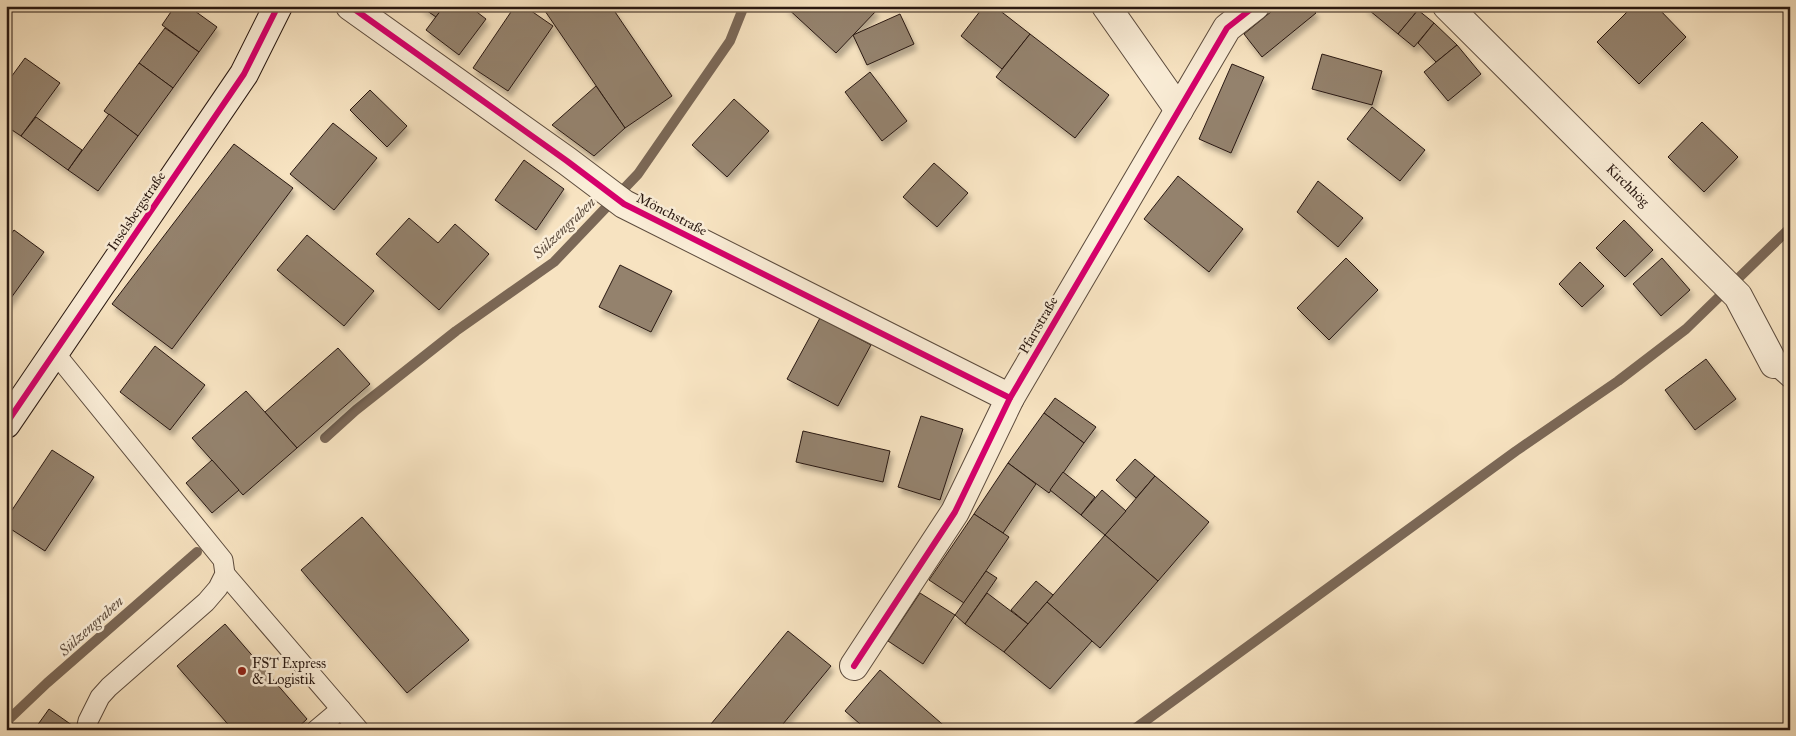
<svg xmlns="http://www.w3.org/2000/svg" width="1796" height="736" font-family="'IM FELL Great Primer',serif">
  <defs>
    <filter id="shadow"><feDropShadow dx="3" dy="5.5" stdDeviation="2.5" flood-color="#0004"/></filter>
  </defs>
  <rect width="100%" height="100%" fill="#f7e3c1"/>
  <filter id="stains"><feTurbulence type="fractalNoise" baseFrequency=".004" numOctaves="4"/><feColorMatrix values="0 0 0 0 .2 0 0 0 0 .09 0 0 0 0 .02 0 0 0 .5 -.17"/></filter>
  <radialGradient id="worn" r=".72"><stop offset=".6" stop-color="#630" stop-opacity="0"/><stop offset="1" stop-color="#630" stop-opacity=".3"/></radialGradient>
  <g fill="none" stroke-linecap="round" stroke-linejoin="round">
    <g stroke="#7b6857" stroke-width="10">
      <polyline points="325,438 356,410 456,331 554,262 638,174 730,41 744,6"/>
      <polyline points="6,722 47,683 197,552"/>
      <polyline points="1133,730 1516,451 1618,381 1686,329 1790,228"/>
    </g>
  </g>
  <g fill="#94826d" stroke="#291811" filter="url(#shadow)">
    <polygon points="175,6 188,6 217,27 199,52 162,25"/>
    <polygon points="420,6 444,6 436,17"/>
    <polygon points="444,6 469,6 486,19 459,55 426,30"/>
    <polygon points="515,6 524,6 553,26 508,91 473,68"/>
    <polygon points="552,6 611,6 672,96 625,128 545,11"/>
    <polygon points="785,6 871,6 876,11 836,53"/>
    <polygon points="984,6 994,6 1030,34 1002,69 961,36"/>
    <polygon points="1278,6 1310,6 1316,13 1262,57 1244,34"/>
    <polygon points="1364,6 1413,6 1418,10 1398,34"/>
    <polygon points="1633,6 1656,6 1686,37 1639,84 1597,42"/>
    <polygon points="1418,10 1434,23 1414,47 1398,34"/>
    <polygon points="900,14 914,44 867,65 853,35"/>
    <polygon points="1434,23 1457,45 1436,62 1418,43"/>
    <polygon points="165,28 199,52 173,88 139,63"/>
    <polygon points="1030,34 1109,95 1075,138 996,77"/>
    <polygon points="1457,45 1481,74 1448,101 1424,72"/>
    <polygon points="1322,54 1382,71 1372,105 1312,89"/>
    <polygon points="25,58 60,83 21,136 6,126 6,84"/>
    <polygon points="139,63 173,88 138,136 104,111"/>
    <polygon points="1232,64 1264,77 1231,153 1199,139"/>
    <polygon points="870,72 907,121 882,141 845,92"/>
    <polygon points="596,86 625,128 594,156 552,125"/>
    <polygon points="370,90 407,126 387,147 350,110"/>
    <polygon points="734,99 769,131 727,177 692,145"/>
    <polygon points="1372,107 1425,150 1400,181 1347,139"/>
    <polygon points="109,114 138,136 98,191 68,170"/>
    <polygon points="36,117 82,150 68,170 21,136"/>
    <polygon points="1702,122 1738,157 1704,192 1668,157"/>
    <polygon points="333,123 377,158 334,210 290,174"/>
    <polygon points="234,144 293,188 172,349 112,304"/>
    <polygon points="524,160 564,189 536,230 495,200"/>
    <polygon points="934,163 968,193 937,227 903,197"/>
    <polygon points="1178,176 1243,229 1209,272 1144,219"/>
    <polygon points="1318,181 1363,218 1338,247 1297,212"/>
    <polygon points="409,218 438,243 455,224 489,254 439,310 376,254"/>
    <polygon points="1624,220 1653,250 1625,277 1596,248"/>
    <polygon points="14,230 44,252 6,305 6,241"/>
    <polygon points="307,235 374,291 344,326 277,270"/>
    <polygon points="1346,258 1378,290 1329,340 1297,308"/>
    <polygon points="1662,258 1690,290 1661,316 1633,284"/>
    <polygon points="1580,262 1604,286 1582,307 1559,284"/>
    <polygon points="620,265 672,291 651,332 599,307"/>
    <polygon points="820,318 871,345 838,406 787,379"/>
    <polygon points="155,346 205,385 170,430 120,392"/>
    <polygon points="338,348 370,384 297,448 265,412"/>
    <polygon points="1706,359 1736,399 1695,430 1665,390"/>
    <polygon points="246,391 297,448 243,495 192,438"/>
    <polygon points="1055,398 1096,427 1084,443 1044,413"/>
    <polygon points="1044,413 1084,443 1049,493 1008,463"/>
    <polygon points="921,416 963,429 940,500 898,487"/>
    <polygon points="803,431 890,451 883,482 796,462"/>
    <polygon points="52,450 94,477 45,551 6,526 6,519"/>
    <polygon points="1135,459 1155,476 1136,498 1116,480"/>
    <polygon points="212,460 239,490 212,513 186,483"/>
    <polygon points="1008,463 1036,484 1003,533 974,514"/>
    <polygon points="1063,472 1095,497 1081,515 1050,490"/>
    <polygon points="1155,476 1209,522 1158,581 1105,535"/>
    <polygon points="1102,490 1126,511 1105,535 1081,515"/>
    <polygon points="974,514 1009,537 964,603 929,580"/>
    <polygon points="362,517 469,640 407,693 301,570"/>
    <polygon points="1105,535 1158,581 1100,648 1047,602"/>
    <polygon points="986,571 997,578 965,624 955,615"/>
    <polygon points="1036,581 1053,595 1028,624 1011,610"/>
    <polygon points="920,593 955,615 923,664 888,641"/>
    <polygon points="987,593 1028,624 1004,652 965,624"/>
    <polygon points="1047,602 1092,641 1050,689 1004,652"/>
    <polygon points="225,624 307,719 295,730 233,730 177,666"/>
    <polygon points="788,631 831,666 778,730 706,730"/>
    <polygon points="880,670 949,730 867,730 845,711"/>
    <polygon points="49,709 76,728 75,730 34,730"/>
  </g>
  <g fill="none" stroke-linecap="round" stroke-linejoin="round">
    <g stroke="#5c4b3d" stroke-width="21">
      <g id="lane">
        <polyline points="55,353 223,560 225,574 218,588 206,602 109,687 100,697 88,721 86,730"/>
        <polyline points="1774,364 1790,378"/>
        <polyline points="225,574 359,730"/>
        <polyline points="316,730 341,709"/>
      </g>
    </g>
    <g stroke="#5c4b3d" stroke-width="30">
      <g id="street">
        <polyline points="350,6 567,161 624,204 1010,398"/>
        <polyline points="1106,6 1179,110"/>
        <polyline points="1447,6 1738,296 1774,364"/>
        <polyline points="854,666 955,512 1010,398 1227,28 1255,6"/>
      </g>
    </g>
    <g stroke="#291811" stroke-width="30">
      <polyline id="secondary" points="6,424 244,74 278,6"/>
    </g>
    <use href="#lane" stroke="#faedd7" stroke-width="19"/>
    <use href="#street" stroke="#faedd7" stroke-width="28"/>
    <use href="#secondary" stroke="#faedd7" stroke-width="28"/>
    <polyline stroke="#291811" stroke-width="1" points="1784,730 1790,723"/>
    <g stroke="#faedd7" stroke-width="9">
      <g id="cycleway">
        <polyline points="350,6 567,161 624,204 1010,398"/>
        <polyline points="6,424 244,74 278,6"/>
        <polyline points="854,666 955,512 1010,398 1227,28 1255,6"/>
      </g>
    </g>
    <use href="#cycleway" stroke="#d6006c" stroke-width="6"/>
  </g>
  <circle fill="#8f2418" stroke="#faedd7" stroke-width="2" cx="242" cy="671" r="5"/>
  <g text-anchor="middle" stroke-width="5" stroke-linejoin="round" paint-order="stroke">
    <g font-size="14" fill="#291811" stroke="#faedd7">
      <text transform="translate(1628 185) rotate(45)" y="5">Kirchhög</text>
      <text transform="translate(136 211) rotate(-56)" y="5">Inselsbergstraße</text>
      <text transform="translate(672 214) rotate(27)" y="5">Mönchstraße</text>
      <text transform="translate(1038 325) rotate(-60)" y="5">Pfarrstraße</text>
    </g>
    <g font-size="14" fill="#291811" stroke="#faedd7" text-anchor="start">
      <text x="252" y="668">FST Express<tspan x="252" dy="16">&amp; Logistik</tspan></text>
    </g>
    <g font-size="15" font-style="italic" fill="#5f4e3f" stroke="#faedd7">
      <text transform="translate(564 228) rotate(-44)" y="5">Sülzengraben</text>
      <text transform="translate(91 626) rotate(-42)" y="5">Sülzengraben</text>
    </g>
  </g>
  <rect width="1796" height="736" fill="none" stroke="#f7e3c1" stroke-width="25"/>
  <rect x="8" y="8" width="1781" height="721" fill="none" stroke="#291811" stroke-width="2.5"/>
  <rect x="12" y="12" width="1771" height="711" fill="none" stroke="#291811"/>
  <rect width="100%" height="100%" filter="url(#stains)"/>
  <rect width="100%" height="100%" fill="url(#worn)"/>
</svg>
